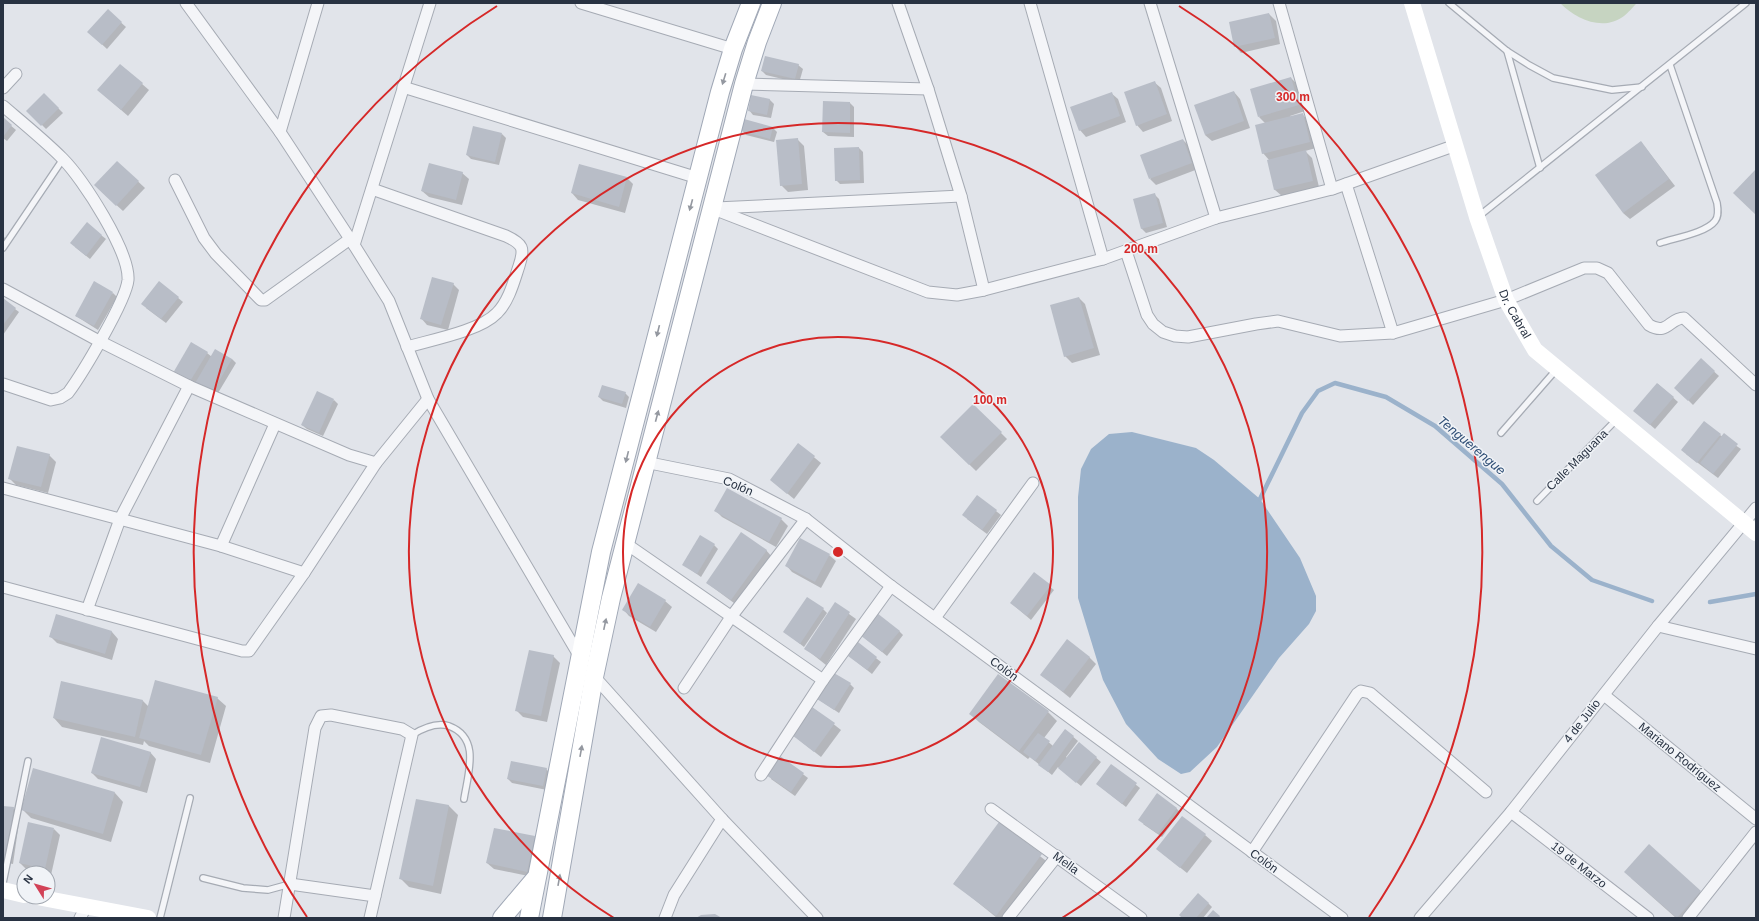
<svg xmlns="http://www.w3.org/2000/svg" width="1759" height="921" font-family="Helvetica,sans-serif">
  <rect width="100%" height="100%" fill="#e1e4ea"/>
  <path fill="#c6d4c1" d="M 1560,3 L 1637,3 C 1633,7 1628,13 1624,16 C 1603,32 1576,19 1560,3 Z"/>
  <polygon fill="#9bb2cb" points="1132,432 1196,448 1214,460 1260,499 1300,558 1316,596 1316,611 1309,624 1279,658 1217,747 1190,772 1181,774 1158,759 1126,724 1103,680 1078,598 1078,497 1081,469 1091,449 1109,434"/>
  <g fill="#0003">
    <polygon points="108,11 126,27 107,49 93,36"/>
    <polygon points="1269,14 1276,21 1280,44 1241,53 1235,46"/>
    <polygon points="120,65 149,90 128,116 105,96"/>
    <polygon points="798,65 803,69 799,83 766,75 762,71"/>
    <polygon points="1291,78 1298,85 1305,111 1290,116 1291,118 1303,115 1309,121 1316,148 1305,151 1312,158 1319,187 1282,196 1275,190 1268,160 1269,160 1263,153 1266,124 1259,117"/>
    <polygon points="1154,82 1161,88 1172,121 1143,132 1137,125"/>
    <polygon points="1234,92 1240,99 1250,128 1212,141 1205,135"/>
    <polygon points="1111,93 1118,99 1126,122 1086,137 1080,130"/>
    <polygon points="44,94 63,113 46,129 28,111"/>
    <polygon points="752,97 770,100 774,104 771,118 753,115 749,110"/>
    <polygon points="824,102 850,103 854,107 854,137 828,136 823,132"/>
    <polygon points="3,119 16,130 7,141 3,138"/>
    <polygon points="744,121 773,128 777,132 774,142 746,135 742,130"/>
    <polygon points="502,134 506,138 499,165 471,159 467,155"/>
    <polygon points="797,139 804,146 808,190 788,192 781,185"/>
    <polygon points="1183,140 1189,146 1198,169 1156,185 1150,179"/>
    <polygon points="1641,142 1675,186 1630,219 1623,213"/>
    <polygon points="859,148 863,152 864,183 840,184 836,180"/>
    <polygon points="117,162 145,188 123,211 102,192"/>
    <polygon points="580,165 627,178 633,184 625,213 578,200 572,193"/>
    <polygon points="462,173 469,179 462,205 429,197 422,191"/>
    <polygon points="1155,195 1159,199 1167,227 1146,233 1142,229 1135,200"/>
    <polygon points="87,224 106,239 90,259 75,247"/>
    <polygon points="3,236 6,239 3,243"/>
    <polygon points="159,282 183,302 166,323 146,308"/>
    <polygon points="453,284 459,290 448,330 427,325 421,318"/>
    <polygon points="113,293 117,297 98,330 76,316"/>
    <polygon points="1079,298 1085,304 1100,355 1072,363 1065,356"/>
    <polygon points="3,300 19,312 3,335"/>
    <polygon points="207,353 212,357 232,359 236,363 215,398 178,377"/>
    <polygon points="1701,360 1719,376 1693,405 1676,388"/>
    <polygon points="1658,384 1678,402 1655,429 1639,415"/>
    <polygon points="625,393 629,397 626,408 603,401 599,397"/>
    <polygon points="334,400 338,404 323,436 307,429 302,425"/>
    <polygon points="973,405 1007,439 976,471 941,437"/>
    <polygon points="1720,435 1741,449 1718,478 1686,454"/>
    <polygon points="798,444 821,463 794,499 771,480"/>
    <polygon points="49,455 56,462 48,493 16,485 10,479"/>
    <polygon points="728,490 781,519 788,526 776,547 722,517 716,511"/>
    <polygon points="977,496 1001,515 987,534 967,519"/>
    <polygon points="714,545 718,549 701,577 684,565"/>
    <polygon points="766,550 772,557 738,606 707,583"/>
    <polygon points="829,555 836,561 821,588 792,572 786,565"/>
    <polygon points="1034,574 1054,590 1031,620 1011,603"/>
    <polygon points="665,601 672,607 656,632 629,616 623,609"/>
    <polygon points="835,604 856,619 826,665 806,649"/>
    <polygon points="823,609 827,613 804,647 785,632"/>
    <polygon points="57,615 112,632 118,639 112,660 57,643 50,636"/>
    <polygon points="899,631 903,635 887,656 866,639"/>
    <polygon points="858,644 881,662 872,674 853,659"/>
    <polygon points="553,656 560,663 547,722 523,717 516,710"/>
    <polygon points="1089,657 1096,664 1070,698 1042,675"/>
    <polygon points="850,684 854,688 839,713 818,699"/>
    <polygon points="217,698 226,706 210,763 149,746 144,741 143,745 62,727 54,718 143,701 149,707"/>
    <polygon points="813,708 841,730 821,757 793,735"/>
    <polygon points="1048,712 1057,721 1044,738 1053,746 1065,730 1078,741 1066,757 1067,758 1079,743 1101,762 1081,786 1058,767 1052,775 1030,757 1028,759 979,722 971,714"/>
    <polygon points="150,752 156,759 147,793 98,779 92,773"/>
    <polygon points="780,757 808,778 795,796 771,779"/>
    <polygon points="1111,765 1140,788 1126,807 1097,784"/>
    <polygon points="546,769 550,773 547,790 512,783 508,779"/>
    <polygon points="115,793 123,802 111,842 31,818 22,809"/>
    <polygon points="417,800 449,806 458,815 441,894 409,887 401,879"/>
    <polygon points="3,807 13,808 20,815 13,864 3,862"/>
    <polygon points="1176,808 1180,812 1162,837 1143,824"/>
    <polygon points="999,824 1050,864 1009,918 997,918 954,883"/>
    <polygon points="54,829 60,835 51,875 26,869 20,863"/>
    <polygon points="1205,835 1212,841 1187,873 1157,849"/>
    <polygon points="534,837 541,844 533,877 494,869 487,863"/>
    <polygon points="1631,878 1700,892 1707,898 1689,918 1676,918"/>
    <polygon points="1208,903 1212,907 1203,918 1183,918"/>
  </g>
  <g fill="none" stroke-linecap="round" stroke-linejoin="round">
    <g stroke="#9bb2cb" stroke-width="4.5">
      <polyline points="1260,499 1302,413 1318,391 1335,383 1386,397 1435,426 1502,484 1551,546 1592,580 1652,601"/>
      <polyline points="1710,602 1756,594"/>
    </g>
  </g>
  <g fill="#b8bdc7">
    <polygon points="108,9 122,22 102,45 87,32"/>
    <polygon points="1269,13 1275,38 1234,47 1229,22"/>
    <polygon points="765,56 799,64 795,79 761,71"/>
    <polygon points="120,64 143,83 121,110 97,90"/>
    <polygon points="1291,77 1299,105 1258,117 1250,89"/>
    <polygon points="1155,81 1167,114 1136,126 1124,92"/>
    <polygon points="1234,91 1244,121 1205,135 1194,105"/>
    <polygon points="1112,92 1120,116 1079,131 1070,107"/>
    <polygon points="44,93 59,108 41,126 26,111"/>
    <polygon points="751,95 770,99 767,115 748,111"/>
    <polygon points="823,101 850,102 850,133 822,132"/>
    <polygon points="1303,113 1310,142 1262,154 1255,125"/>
    <polygon points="3,117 12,125 3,137"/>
    <polygon points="744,119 773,127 770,139 741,131"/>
    <polygon points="473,126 502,133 495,162 466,155"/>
    <polygon points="798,138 802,184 780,186 776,140"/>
    <polygon points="1183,139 1192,163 1149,179 1140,155"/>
    <polygon points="1641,141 1669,179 1623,213 1595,175"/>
    <polygon points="859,147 860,180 835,181 834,148"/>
    <polygon points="1306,150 1313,181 1274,190 1267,160"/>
    <polygon points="117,161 139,181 116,206 94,185"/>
    <polygon points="429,163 463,172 456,200 421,191"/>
    <polygon points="579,164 627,177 619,207 571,193"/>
    <polygon points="1756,169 1756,215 1733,193"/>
    <polygon points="1155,193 1163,223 1141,229 1133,199"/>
    <polygon points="87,222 102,235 86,256 70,243"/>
    <polygon points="432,277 454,283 441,325 420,319"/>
    <polygon points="94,281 113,292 94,326 75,316"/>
    <polygon points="159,281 179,297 161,319 141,304"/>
    <polygon points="1079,297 1094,348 1064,357 1050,305"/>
    <polygon points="3,298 16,308 3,325"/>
    <polygon points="191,342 208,352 189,383 173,373"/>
    <polygon points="215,349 232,359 211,395 194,385"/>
    <polygon points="1701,358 1715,371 1688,401 1674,388"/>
    <polygon points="1657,383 1674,397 1650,425 1633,411"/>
    <polygon points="602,385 626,392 622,404 598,397"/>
    <polygon points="317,391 334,399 319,433 301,425"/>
    <polygon points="973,404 1002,432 969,465 940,437"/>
    <polygon points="1704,421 1721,434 1697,463 1681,450"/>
    <polygon points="1724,433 1738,444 1713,474 1700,463"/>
    <polygon points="798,443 815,456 787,494 770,480"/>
    <polygon points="17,446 50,454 41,487 8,479"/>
    <polygon points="727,488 782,518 769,542 714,511"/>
    <polygon points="977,495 997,510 982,530 962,515"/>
    <polygon points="741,532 767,550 731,600 706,583"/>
    <polygon points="700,535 715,544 697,574 682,565"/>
    <polygon points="800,538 830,554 815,582 785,566"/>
    <polygon points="1034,572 1051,585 1027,616 1010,603"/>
    <polygon points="638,583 666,600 650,627 622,610"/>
    <polygon points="807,597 824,608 800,644 783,632"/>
    <polygon points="835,602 850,612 820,659 804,649"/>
    <polygon points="877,613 900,631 882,652 860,635"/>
    <polygon points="56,614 112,631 105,654 49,637"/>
    <polygon points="1067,639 1090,657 1063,692 1040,675"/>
    <polygon points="858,642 877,657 867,670 848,656"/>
    <polygon points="529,650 554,655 541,716 515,711"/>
    <polygon points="834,673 851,683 834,710 817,699"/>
    <polygon points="998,674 1049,711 1019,751 969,714"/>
    <polygon points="155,680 218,697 201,755 139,738"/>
    <polygon points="61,681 143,700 135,737 53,718"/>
    <polygon points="812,707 835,723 814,752 792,735"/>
    <polygon points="1065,729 1074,736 1048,772 1038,765"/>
    <polygon points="1038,733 1050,741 1035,761 1023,752"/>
    <polygon points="101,737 151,752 140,787 91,773"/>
    <polygon points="1079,742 1097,757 1076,783 1058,768"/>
    <polygon points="780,756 804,773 791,792 766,775"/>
    <polygon points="511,761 547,768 543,786 507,779"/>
    <polygon points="1111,764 1137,783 1122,804 1096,784"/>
    <polygon points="33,768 115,792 103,834 21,810"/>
    <polygon points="1157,793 1177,808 1158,834 1138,820"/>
    <polygon points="416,799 449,805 433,886 399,879"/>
    <polygon points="3,806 14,807 7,858 3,857"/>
    <polygon points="1182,816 1206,834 1180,868 1156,849"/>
    <polygon points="28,822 54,828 45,869 19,863"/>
    <polygon points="999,822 1042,854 996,916 953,884"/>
    <polygon points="494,828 535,836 527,872 486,863"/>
    <polygon points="1649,844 1701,891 1677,918 1624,872"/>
    <polygon points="1198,893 1209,903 1196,918 1182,918 1179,915"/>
    <polygon points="1213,910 1220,916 1219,918 1206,918"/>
    <polygon points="715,914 722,918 696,918 701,915"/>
  </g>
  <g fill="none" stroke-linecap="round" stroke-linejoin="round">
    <g stroke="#a6abb4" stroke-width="8">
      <g id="lane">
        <polyline points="1449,3 1507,51 1529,65 1553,78 1612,90 1642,87"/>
        <polyline points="1507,51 1540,168"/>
        <polyline points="1479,216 1746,3"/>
        <path d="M 1660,243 C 1674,238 1706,233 1715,221 C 1719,216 1718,209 1717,203 L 1670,65"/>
        <polyline points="3,248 63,159"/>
        <polyline points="1501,433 1556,370"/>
        <polyline points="1537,501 1616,420"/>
        <path d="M 412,735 C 423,728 436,722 449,726 C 481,738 468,773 464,799"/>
        <polyline points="203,878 243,888 268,890 290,884"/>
        <polyline points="3,883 28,761"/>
        <polyline points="160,918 190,798"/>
      </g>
    </g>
    <g stroke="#a6abb4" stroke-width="13">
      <g id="street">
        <polyline points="186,3 280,132 354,245 389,301 428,399 580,657"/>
        <polyline points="581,3 733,49"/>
        <polyline points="898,3 928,89 961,196 984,290"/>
        <polyline points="1030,3 1103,259"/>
        <polyline points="1150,3 1216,218"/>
        <polyline points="1279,3 1332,189"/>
        <polyline points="744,84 928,89"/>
        <polyline points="403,87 698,178"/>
        <polyline points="3,88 16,74"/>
        <path d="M 3,106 C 23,123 44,140 62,158 C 83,179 130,252 128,280 C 126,301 82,374 68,393 L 60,398 L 51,400 L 3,384"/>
        <polyline points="280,132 318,3"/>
        <polyline points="175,180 204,238 216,254 261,300 265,300 350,239"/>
        <polyline points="1346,184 1393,333"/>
        <path d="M 372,189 L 506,236 C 523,244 525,248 519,266 C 514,281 509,301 497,313 C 480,331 431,340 407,347"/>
        <polyline points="711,208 928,292 957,295 984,290 1103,259 1216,218 1332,189 1456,145"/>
        <polyline points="716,208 961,196"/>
        <polyline points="354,245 430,3"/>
        <path d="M 1126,251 L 1147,315 L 1153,324 L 1163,332 L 1175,336 L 1188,337 L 1256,324 L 1278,321 L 1340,336 L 1393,333 L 1506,300 L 1584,268 L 1597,268 L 1608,273 L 1649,325 C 1668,336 1669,318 1684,318 L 1756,385"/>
        <polyline points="3,289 99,341 189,386 349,455 376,463"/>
        <polyline points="645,462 729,479 806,519 891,586 1342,918"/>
        <polyline points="3,488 221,546 304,573"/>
        <polyline points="625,543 823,680"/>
        <polyline points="221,546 275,424"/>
        <polyline points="3,587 242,651 249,651 304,573 376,463 428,399"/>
        <polyline points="87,610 120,519 189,386"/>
        <polyline points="935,618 1033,483"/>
        <polyline points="1658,626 1756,649"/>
        <polyline points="592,674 722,819 817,918"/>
        <polyline points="684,688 731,617 806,519"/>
        <polyline points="1604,695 1756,819"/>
        <polyline points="761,775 823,680 891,586"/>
        <polyline points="991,809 1141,918"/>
        <polyline points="1511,812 1648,918"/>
        <polyline points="1252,852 1357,694 1361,691 1370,693 1486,792"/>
        <polyline points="290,884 375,896"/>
        <polyline points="80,918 86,907"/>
        <polyline points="284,918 315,728 321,716 331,715 402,729 412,735 370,918"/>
        <polyline points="665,918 674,895 722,819"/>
        <polyline points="1008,918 1057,856"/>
        <polyline points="1420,918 1511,812 1658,626 1756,508"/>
        <polyline points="1688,918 1756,832"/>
      </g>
    </g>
    <g stroke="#a0a8b6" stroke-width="20">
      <g id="primary">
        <polyline points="502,918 535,879"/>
        <polyline points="529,918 601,552 720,92 733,49 751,3"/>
        <polyline points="552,918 594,677 611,598 744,84 757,42 772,3"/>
      </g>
    </g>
    <use href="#lane" stroke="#f4f5f8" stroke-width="5.5"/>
    <use href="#street" stroke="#f4f5f8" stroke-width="11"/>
    <g stroke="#fff" stroke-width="16">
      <path id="s1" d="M 1412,3 L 1477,217 L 1506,300 L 1535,350 L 1756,533"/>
      <polyline points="3,890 24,895"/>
      <polyline points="37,897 148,918"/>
    </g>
    <use href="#primary" stroke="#fff" stroke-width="18"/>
  </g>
  <defs><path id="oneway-solid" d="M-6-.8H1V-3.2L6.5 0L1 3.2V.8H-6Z"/></defs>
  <g fill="#9498a0">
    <use href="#oneway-solid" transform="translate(724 79) rotate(107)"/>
    <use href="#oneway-solid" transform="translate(691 205) rotate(105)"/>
    <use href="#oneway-solid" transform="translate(658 331) rotate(104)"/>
    <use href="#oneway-solid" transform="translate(657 416) rotate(-75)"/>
    <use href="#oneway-solid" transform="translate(627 457) rotate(104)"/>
    <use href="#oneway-solid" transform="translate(605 624) rotate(-78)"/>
    <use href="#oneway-solid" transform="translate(581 751) rotate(-80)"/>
    <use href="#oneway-solid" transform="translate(559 880) rotate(-80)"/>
  </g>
  <g fill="none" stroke="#d62828" stroke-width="2">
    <circle cx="838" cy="552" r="215"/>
    <path d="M614 918A429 429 0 1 1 1062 918"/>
    <path d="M307 917A644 644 0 0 1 497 6M1179 6A644 644 0 0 1 1369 917"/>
  </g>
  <g text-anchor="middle" stroke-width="3" stroke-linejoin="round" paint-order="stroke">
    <g font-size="12" fill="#283242" stroke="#f0f3f7">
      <text dy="4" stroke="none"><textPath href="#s1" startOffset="328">Dr. Cabral</textPath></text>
      <text transform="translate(1577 460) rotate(-45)" y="4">Calle Maguana</text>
      <text transform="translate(738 486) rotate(23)" y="4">Colón</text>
      <text transform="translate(1004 669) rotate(36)" y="4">Colón</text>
      <text transform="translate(1582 721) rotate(-52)" y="4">4 de Julio</text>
      <text transform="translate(1680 757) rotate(39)" y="4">Mariano Rodríguez</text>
      <text transform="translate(1264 861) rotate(36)" y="4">Colón</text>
      <text transform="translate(1066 863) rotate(36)" y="4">Mella</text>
      <text transform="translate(1579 865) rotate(38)" y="4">19 de Marzo</text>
    </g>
    <g font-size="13" font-style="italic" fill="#315077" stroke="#f0f3f7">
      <text transform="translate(1472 445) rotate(40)" y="5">Tenguerengue</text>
    </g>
  </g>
  <circle cx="838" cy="552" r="6" fill="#d62828" stroke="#f0f3f7" stroke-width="2"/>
  <g font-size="12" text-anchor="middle" font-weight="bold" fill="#d62828" stroke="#f0f3f7" stroke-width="3" stroke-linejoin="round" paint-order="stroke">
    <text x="1293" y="101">300 m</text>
    <text x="1141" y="253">200 m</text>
    <text x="990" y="404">100 m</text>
  </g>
  <rect width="1759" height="921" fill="none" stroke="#283242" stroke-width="8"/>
  <g transform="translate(36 885) rotate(307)"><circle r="19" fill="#f0f3f7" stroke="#a0a6af"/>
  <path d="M0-3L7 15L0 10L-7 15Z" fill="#d24257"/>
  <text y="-6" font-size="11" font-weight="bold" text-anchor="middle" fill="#283242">N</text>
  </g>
</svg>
